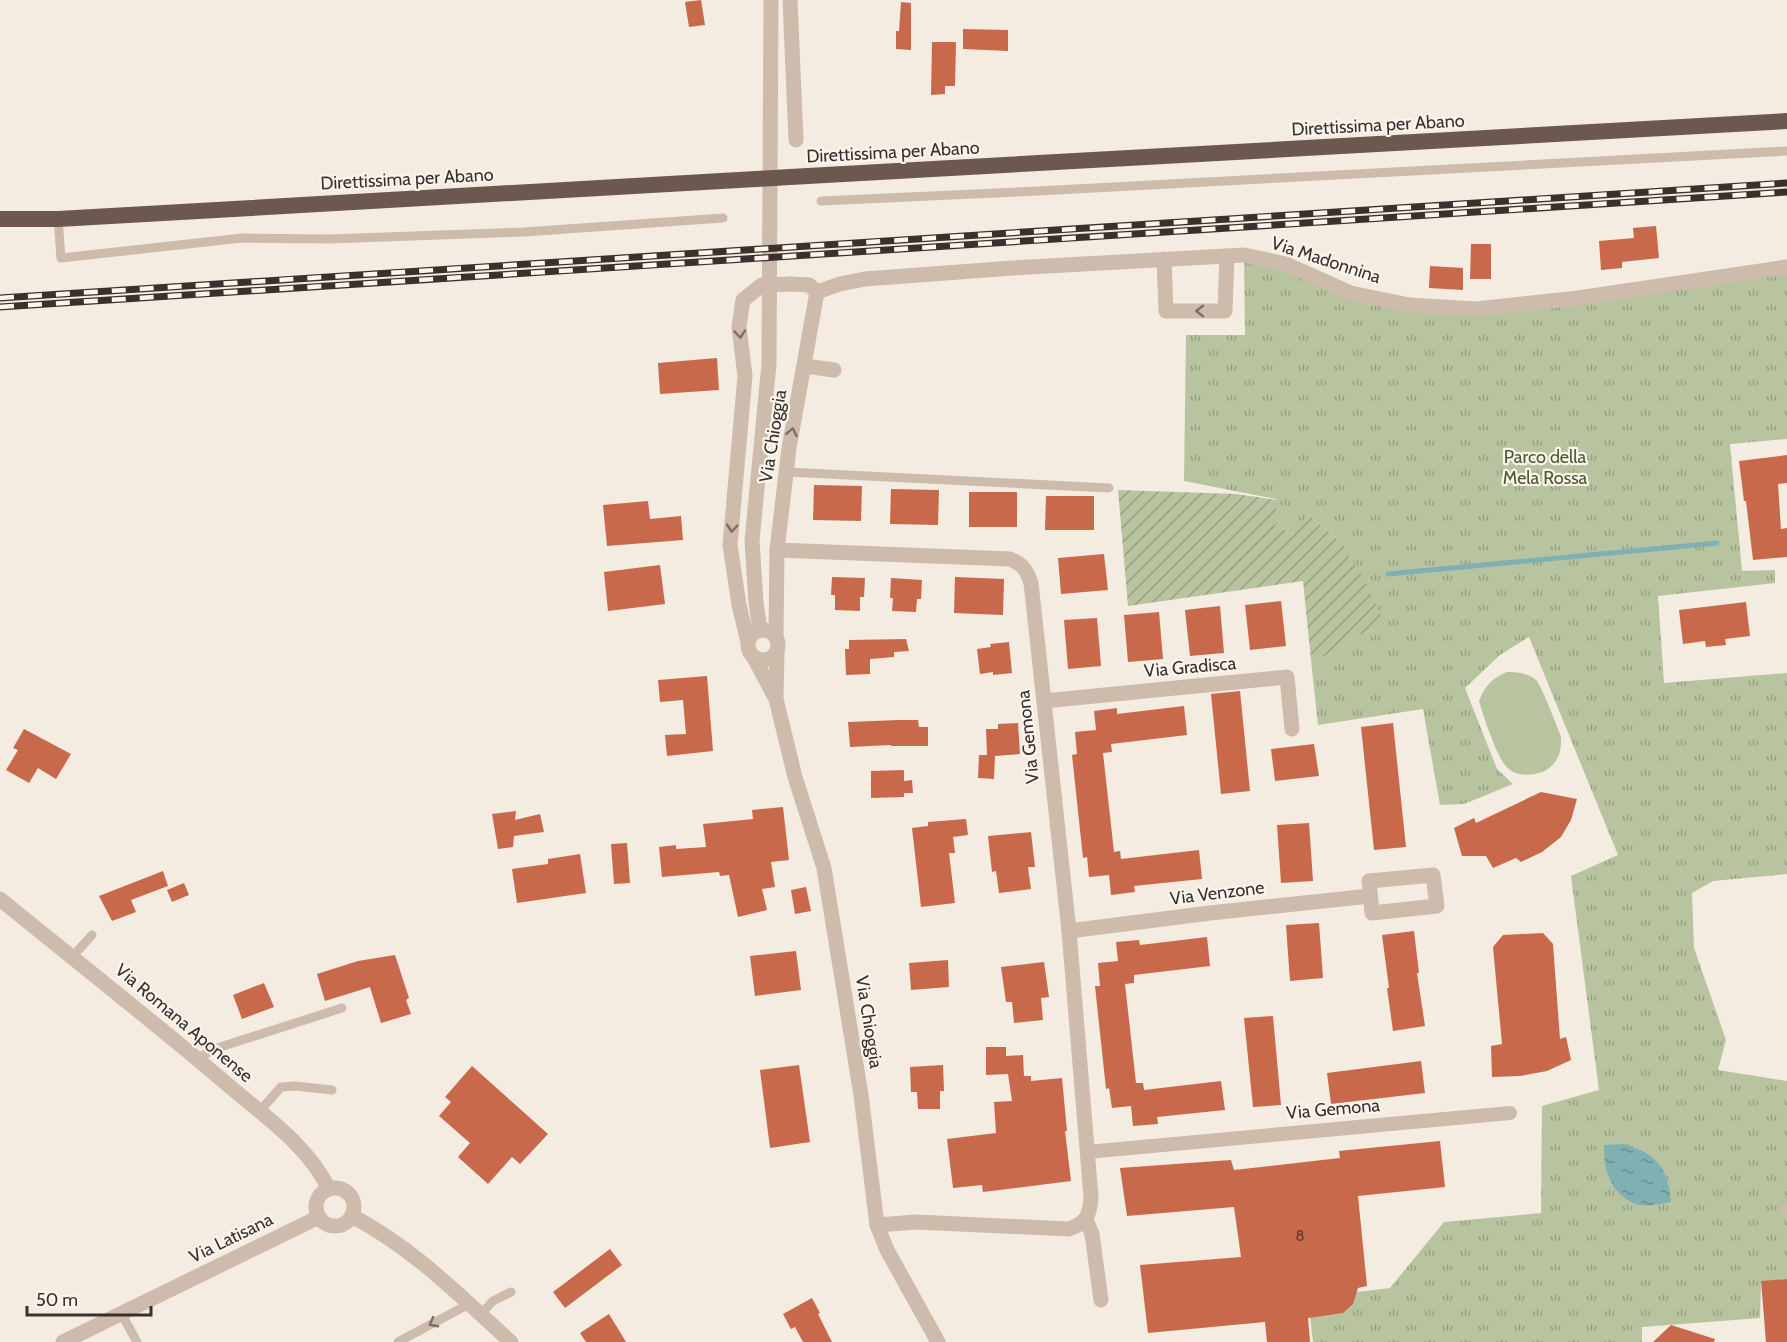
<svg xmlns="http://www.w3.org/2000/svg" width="1787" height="1342" font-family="Cabin,sans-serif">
  <defs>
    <pattern id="park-tufts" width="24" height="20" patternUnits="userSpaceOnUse" patternTransform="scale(1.5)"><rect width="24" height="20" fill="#b8c4a0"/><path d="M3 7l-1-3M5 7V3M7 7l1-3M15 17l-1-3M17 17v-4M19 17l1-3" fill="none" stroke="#97a083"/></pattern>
    <pattern id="garden-furrows" width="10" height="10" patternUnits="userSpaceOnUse" patternTransform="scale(1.5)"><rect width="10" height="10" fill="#b8c4a0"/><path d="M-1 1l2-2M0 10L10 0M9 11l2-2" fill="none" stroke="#97a083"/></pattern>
    <pattern id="water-ripples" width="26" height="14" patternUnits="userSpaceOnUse" patternTransform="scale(1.5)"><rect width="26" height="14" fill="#7fb0b2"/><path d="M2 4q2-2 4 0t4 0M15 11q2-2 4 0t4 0" fill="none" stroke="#699091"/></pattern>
  </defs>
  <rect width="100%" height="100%" fill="#f4ebe1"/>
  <path fill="#b8c4a0" d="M 1507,672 C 1517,672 1530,673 1537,681 C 1541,686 1559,730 1561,737 C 1561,740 1561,747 1560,751 C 1558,761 1549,771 1539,773 C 1527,776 1513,776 1505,765 C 1496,754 1483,715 1479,701 C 1485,686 1492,678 1507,672 Z"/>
  <polygon fill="url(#park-tufts)" points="1244,255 1351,293 1448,307 1787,268 1787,439 1730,444 1742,571 1775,570 1775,583 1658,596 1664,683 1787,673 1787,874 1713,881 1692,893 1694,948 1726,1040 1718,1070 1787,1081 1787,1279 1761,1282 1760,1318 1642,1327 1642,1342 1313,1342 1308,1298 1390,1288 1444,1222 1541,1213 1542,1106 1599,1090 1571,876 1618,855 1529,637 1500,655 1465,688 1497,769 1513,784 1464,804 1440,805 1423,709 1318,725 1311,660 1337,652 1347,640 1385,625 1339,541 1309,515 1295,534 1273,524 1276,499 1184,481 1186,335 1245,335"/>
  <polygon fill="url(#garden-furrows)" points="1118,490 1236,494 1277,500 1274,524 1294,534 1308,514 1339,541 1363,577 1385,625 1347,640 1337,652 1311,660 1303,581 1128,606"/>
  <path fill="url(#water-ripples)" d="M 1624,1144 C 1657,1154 1668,1167 1671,1202 C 1660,1204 1643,1208 1633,1203 C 1609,1191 1604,1169 1604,1145 Z"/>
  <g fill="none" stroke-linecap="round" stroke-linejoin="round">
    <polyline stroke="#7fb0b2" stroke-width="5" points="1388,574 1717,543"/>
  </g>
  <g fill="#c8694b">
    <polygon points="701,0 705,25 689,27 685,2"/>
    <polygon points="901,2 911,3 911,50 896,49 896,31 899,31"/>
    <polygon points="963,29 1008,30 1008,51 963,49"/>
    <polygon points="932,42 956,42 955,86 945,86 945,94 931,95"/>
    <polygon points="1656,226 1659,258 1622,262 1622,268 1601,270 1599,241 1634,238 1633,228"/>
    <polygon points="1471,244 1491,244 1491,279 1470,279"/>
    <polygon points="1430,266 1463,268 1463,290 1429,288"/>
    <polygon points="717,358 719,390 660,394 658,363"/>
    <polygon points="1787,455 1787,483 1778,484 1781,529 1787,528 1787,557 1753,560 1746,501 1744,501 1739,461"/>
    <polygon points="814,485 862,486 861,521 813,520"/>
    <polygon points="891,489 939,490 938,525 890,524"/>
    <rect x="969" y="492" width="48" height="35"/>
    <polygon points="1046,496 1094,496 1094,530 1045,530"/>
    <polygon points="648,501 650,519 681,516 683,540 607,546 603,505"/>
    <polygon points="1104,554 1108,590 1061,594 1058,558"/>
    <polygon points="660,565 665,604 608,611 604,572"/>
    <polygon points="832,577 865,578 864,597 860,597 860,611 835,610 835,595 831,595"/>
    <polygon points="955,577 1004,579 1003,615 954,613"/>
    <polygon points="891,578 922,580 921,599 917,599 916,612 892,611 893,598 890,598"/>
    <polygon points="1281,601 1286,646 1250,650 1245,605"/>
    <polygon points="1746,602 1750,636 1725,639 1726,645 1706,647 1705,641 1683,644 1679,610"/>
    <polygon points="1220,606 1224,653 1190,656 1185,610"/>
    <polygon points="1159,612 1163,659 1128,662 1124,615"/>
    <polygon points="1097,618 1101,666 1068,669 1064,620"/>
    <polygon points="906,639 909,651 894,652 894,657 870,659 870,674 846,675 845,649 849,649 849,640"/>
    <polygon points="1009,642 1012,673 993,675 993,672 980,674 977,649 991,647 990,644"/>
    <polygon points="707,676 713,751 667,756 665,735 686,734 683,700 660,702 658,680"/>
    <polygon points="1240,691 1250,791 1221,794 1211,694"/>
    <polygon points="1184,706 1187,735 1111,744 1112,752 1103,753 1114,852 1120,851 1121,859 1199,850 1202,879 1134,886 1135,892 1111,895 1109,875 1089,877 1087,857 1083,858 1072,755 1077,754 1075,732 1096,730 1094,711 1117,708 1117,714"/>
    <polygon points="899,720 918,720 919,727 928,727 928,746 891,746 891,745 850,747 848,722"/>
    <polygon points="1018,723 1020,754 995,756 994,779 978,778 979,755 987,755 986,729 998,729 998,724"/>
    <polygon points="1393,723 1406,847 1374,850 1361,727"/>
    <polygon points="24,729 71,754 56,779 38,768 29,783 6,770 18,750 13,748"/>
    <polygon points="1314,744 1319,776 1275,781 1271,749"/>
    <polygon points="904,770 904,781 912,780 913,793 904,793 904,797 871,798 871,771"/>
    <polygon points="1541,792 1577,799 1571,820 1561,837 1542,852 1521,862 1516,858 1493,868 1486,856 1462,856 1454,828 1474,818 1476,823"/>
    <polygon points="783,807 789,860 771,862 775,887 762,889 767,910 738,917 729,875 720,876 719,872 662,877 659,847 676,845 676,849 706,847 703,824 753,819 752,810"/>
    <polygon points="516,811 515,820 540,814 544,832 514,836 513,847 498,849 492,814"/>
    <polygon points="966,819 968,835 953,837 955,853 949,853 955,903 921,907 912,828 928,826 928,822"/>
    <polygon points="1309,823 1313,881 1281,883 1277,825"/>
    <polygon points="1031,832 1035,867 1028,867 1031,889 999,893 996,871 992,872 988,836"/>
    <polygon points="627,843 630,883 614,884 611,844"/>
    <polygon points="580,854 586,893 517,903 512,869 548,864 548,859"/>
    <polygon points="163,871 168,886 131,900 136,912 112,921 99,896"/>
    <polygon points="184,883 189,895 172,902 167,890"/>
    <polygon points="806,887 811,911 795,914 791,890"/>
    <polygon points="1319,923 1323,978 1290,981 1286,925"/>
    <polygon points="1414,931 1419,973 1417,973 1425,1026 1393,1031 1387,988 1389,988 1382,935"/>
    <polygon points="1543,933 1553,944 1560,1039 1566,1037 1571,1060 1547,1071 1520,1076 1492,1077 1491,1046 1502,1044 1493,947 1503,935"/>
    <polygon points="1207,937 1210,966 1134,975 1134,983 1125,984 1136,1083 1143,1083 1144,1090 1221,1081 1225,1110 1157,1117 1158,1124 1133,1126 1131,1106 1112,1108 1109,1088 1106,1089 1095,986 1100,986 1098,963 1118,961 1116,942 1139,940 1140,945"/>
    <polygon points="796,951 801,990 755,996 750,956"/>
    <polygon points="395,955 409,998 406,1000 411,1014 381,1023 370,987 325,1001 317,974 358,961"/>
    <polygon points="948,960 949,987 911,990 909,963"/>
    <polygon points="1044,962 1049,997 1041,998 1043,1020 1014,1023 1012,1002 1006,1002 1001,967"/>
    <polygon points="264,983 274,1007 242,1019 233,995"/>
    <polygon points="1273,1016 1281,1105 1253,1107 1244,1018"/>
    <polygon points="986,1047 1006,1047 1006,1056 1023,1055 1024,1076 1031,1076 1031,1081 1062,1078 1067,1131 1065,1131 1071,1181 983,1192 982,1185 953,1188 947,1139 996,1133 994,1102 1012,1101 1008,1074 986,1075"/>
    <polygon points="1421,1061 1425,1093 1331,1104 1327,1073"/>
    <polygon points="799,1065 810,1142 770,1148 760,1070"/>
    <polygon points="943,1065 944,1091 940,1091 940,1109 918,1109 917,1092 911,1092 910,1067"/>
    <polygon points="472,1066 548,1134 520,1164 512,1157 488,1184 458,1157 470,1143 439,1116 451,1102 445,1097"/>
    <polygon points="1440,1141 1445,1187 1358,1196 1367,1286 1358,1288 1353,1304 1343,1313 1308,1318 1310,1342 1267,1342 1265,1322 1148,1333 1140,1265 1241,1257 1234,1207 1127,1216 1120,1168 1231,1160 1234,1170 1340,1158 1339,1151"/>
    <polygon points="610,1249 622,1265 565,1308 553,1292"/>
    <polygon points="1787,1279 1787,1342 1766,1342 1761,1281"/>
    <polygon points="812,1298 820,1313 818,1314 832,1342 803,1342 795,1327 791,1329 783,1314"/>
    <polygon points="609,1314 626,1342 586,1342 580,1333"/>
    <polygon points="1671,1325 1715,1339 1714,1342 1653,1342"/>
  </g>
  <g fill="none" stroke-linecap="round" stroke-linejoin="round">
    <g stroke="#cdbbac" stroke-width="9">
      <polyline points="821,201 1038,191 1787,151"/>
      <polyline points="58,219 61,258 242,238 329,239 524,232 723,218"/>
      <polyline points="787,472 1109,488"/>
      <polyline points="72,957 92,935"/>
      <polyline points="197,1059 214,1049 342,1008"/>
      <polyline points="259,1112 281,1087 295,1086 332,1090"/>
      <polyline points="1785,1210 1787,1210"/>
      <polyline points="121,1313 137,1342"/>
      <polyline points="480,1315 493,1301 511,1292"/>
      <polyline points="398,1342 469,1304"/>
    </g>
    <polyline stroke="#cdbbac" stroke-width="14" points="1087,1152 1510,1113"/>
    <g stroke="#cdbbac" stroke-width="15">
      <polyline points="790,0 796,140"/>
      <polyline points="1164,259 1166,311 1225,311 1227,256"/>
      <polyline points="791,284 809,285 817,292"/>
      <polyline points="817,292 840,284 865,279 1013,268 1244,255 1286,264 1351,293 1409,305 1476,309 1578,298 1787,267"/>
      <polyline points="805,366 834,370"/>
      <path d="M 777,550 L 1010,559 C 1023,564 1027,571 1031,583 L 1069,931 L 1091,1197 C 1090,1214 1087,1223 1069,1229 L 916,1222 L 877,1225"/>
      <polyline points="776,636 777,550 789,448 817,292"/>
      <polyline points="748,642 739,605 730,545 745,376 739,327 743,300 762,285"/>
      <polyline points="1044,701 1287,677 1292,729"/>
      <polygon points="1433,875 1437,906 1372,913 1369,881"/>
      <polyline points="1069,931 1210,913 1370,896"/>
      <polyline points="1086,1220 1092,1234 1101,1300"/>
    </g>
    <g stroke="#cdbbac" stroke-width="15">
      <circle cx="763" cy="645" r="15"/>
      <polyline points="760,630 756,603 752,541 769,364 771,0"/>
      <polyline points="753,656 776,699 795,777 824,868 861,1095 877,1225 887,1250 938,1342"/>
      <polyline points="776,696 777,652"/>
      <path d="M 0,899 C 76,961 153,1021 228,1085 C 265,1117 307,1144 329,1189"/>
      <circle cx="335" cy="1207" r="19"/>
      <path d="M 352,1216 C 413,1248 460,1296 511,1342"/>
      <polyline points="63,1342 319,1217"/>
    </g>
    <g stroke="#6c584f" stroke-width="16">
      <polyline points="790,177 1787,121"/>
      <polyline points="0,219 58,219 756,179"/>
    </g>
    <g stroke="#3b302b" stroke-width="7">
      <g id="rail">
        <polyline points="0,298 1787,183"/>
        <polyline points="0,307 1787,192"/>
      </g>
    </g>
    <use href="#rail" stroke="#fbf5ee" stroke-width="4.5" stroke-dasharray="14" stroke-linecap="butt"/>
    <polyline stroke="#cdbbac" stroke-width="15" points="762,285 791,284"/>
    <polyline stroke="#6c584f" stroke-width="16" points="756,179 790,177"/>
  </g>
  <defs><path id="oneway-chevron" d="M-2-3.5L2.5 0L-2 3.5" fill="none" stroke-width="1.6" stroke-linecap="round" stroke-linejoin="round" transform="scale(1.5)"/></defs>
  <g stroke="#7d6f65">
    <use href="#oneway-chevron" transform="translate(1200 311) rotate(180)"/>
    <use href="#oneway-chevron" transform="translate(740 334) rotate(85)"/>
    <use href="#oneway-chevron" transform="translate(792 432) rotate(-79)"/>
    <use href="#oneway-chevron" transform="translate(732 528) rotate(95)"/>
    <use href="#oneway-chevron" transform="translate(433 1323) rotate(152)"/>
  </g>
  <g text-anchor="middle" stroke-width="4.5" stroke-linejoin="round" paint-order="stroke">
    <g font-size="15" fill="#5e3e33">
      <text x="1300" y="1241">8</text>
    </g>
    <g font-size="18" fill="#3b302b" stroke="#fbf5ee">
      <text transform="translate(1378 125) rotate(-3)" y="6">Direttissima per Abano</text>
      <text transform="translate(893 152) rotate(-3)" y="6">Direttissima per Abano</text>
      <text transform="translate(407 179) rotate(-3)" y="6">Direttissima per Abano</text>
      <text transform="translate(1326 260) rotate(18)" y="6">Via Madonnina</text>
      <text transform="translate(773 436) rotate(-81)" y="6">Via Chioggia</text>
      <text transform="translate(1190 667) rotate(-5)" y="6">Via Gradisca</text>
      <text transform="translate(1028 737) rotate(-96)" y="6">Via Gemona</text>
      <text transform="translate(1217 893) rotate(-7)" y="6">Via Venzone</text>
      <text transform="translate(869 1022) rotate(81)" y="6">Via Chioggia</text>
      <text transform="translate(184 1023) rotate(40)" y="6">Via Romana Aponense</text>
      <text transform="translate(1333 1109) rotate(-5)" y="6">Via Gemona</text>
      <text transform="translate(231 1238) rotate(-26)" y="6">Via Latisana</text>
    </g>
    <g font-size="18" fill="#4a5a2e" stroke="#fbf5ee">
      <text x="1545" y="463">Parco della<tspan x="1545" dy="21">Mela Rossa</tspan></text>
    </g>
  </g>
  <path d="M27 1306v9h124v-9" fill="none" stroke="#3b302b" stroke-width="3"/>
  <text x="36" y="1306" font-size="18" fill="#3b302b" stroke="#fbf5ee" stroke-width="4.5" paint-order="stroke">50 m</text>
</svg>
